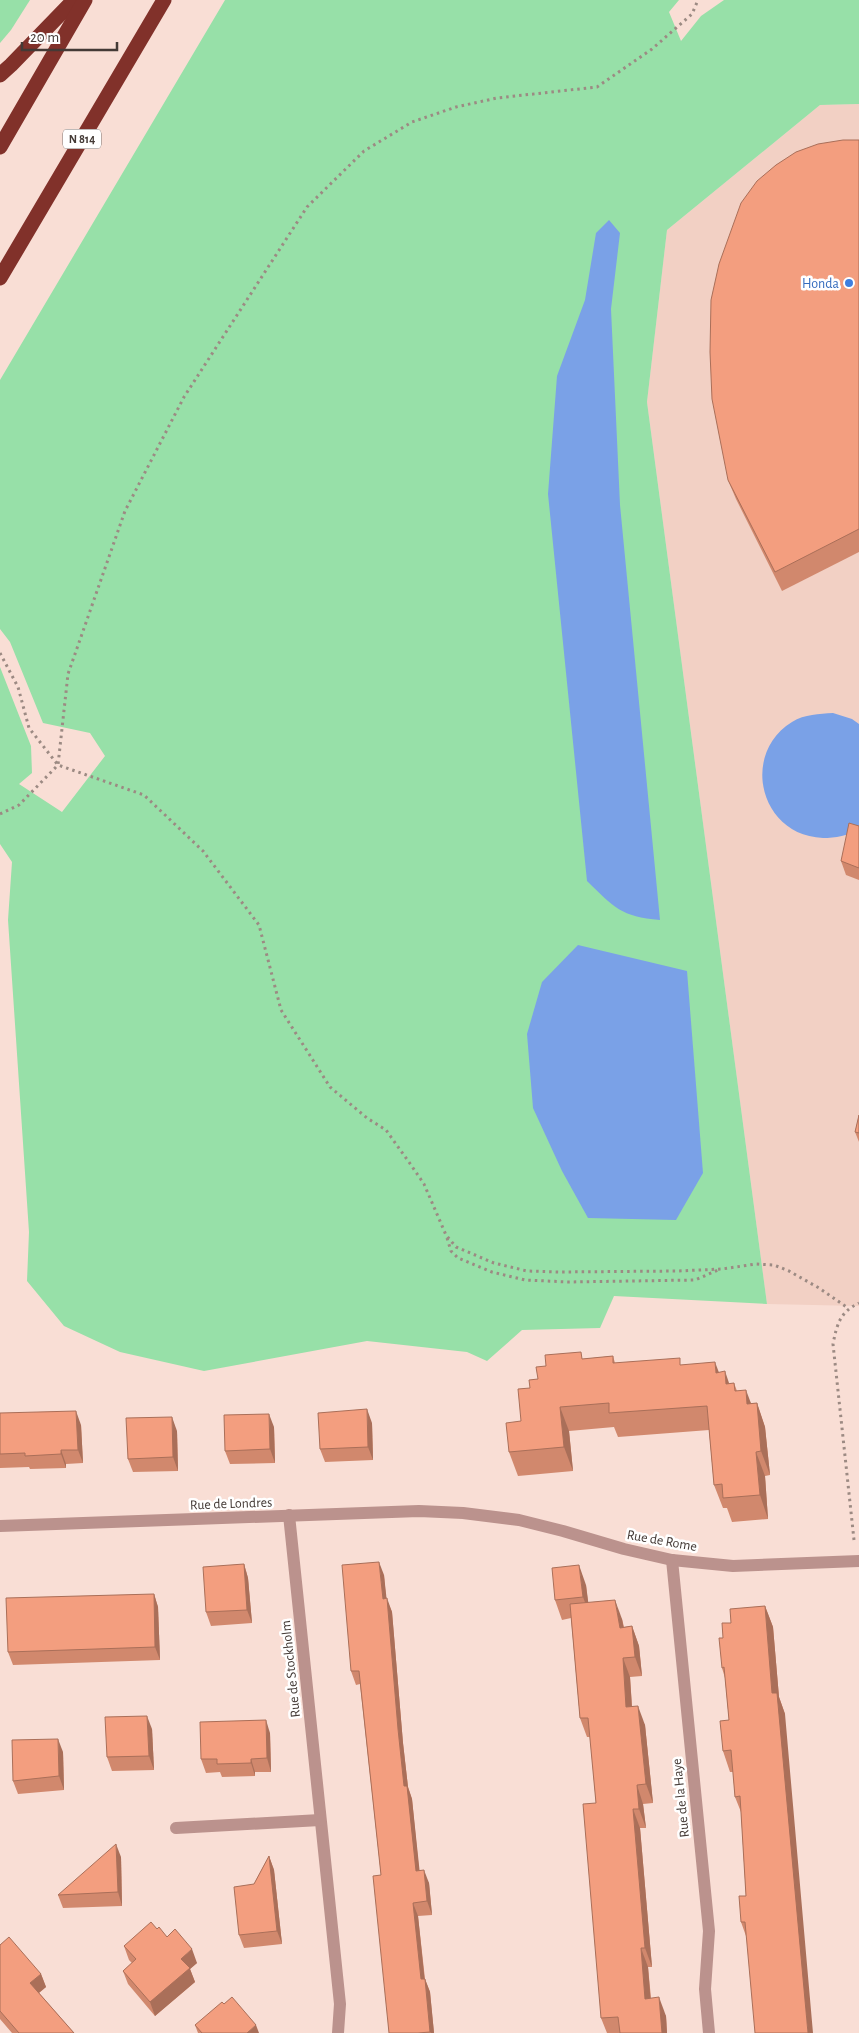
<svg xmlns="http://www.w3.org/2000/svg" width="859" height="2033" font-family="'Alegreya Sans',sans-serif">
  <rect width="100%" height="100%" fill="#f9ded5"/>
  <polygon fill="#f2d0c4" points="859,104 859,1306 767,1304 647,402 667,230 820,105"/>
  <g fill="#97e0a8">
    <polygon points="0,0 30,0 11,30 0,43"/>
    <polygon points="225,0 679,0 669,12 681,41 701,16 724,0 859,0 859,104 820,105 667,230 647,402 767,1304 614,1296 600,1328 522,1330 487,1361 467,1352 367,1341 204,1371 120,1352 64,1326 27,1281 29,1232 8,920 12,862 0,844 0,667 31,746 32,773 19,784 62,812 105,756 90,733 43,723 10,642 0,629 0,380"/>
  </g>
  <g fill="#7aa1e7">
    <path d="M 609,220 L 620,233 L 611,309 L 620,505 L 660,920 C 621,917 614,907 587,881 L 548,494 L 557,376 L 585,300 L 596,233 Z"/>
    <path d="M 833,713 L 852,719 L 859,724 L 859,828 C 849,836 835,838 823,838 C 760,836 740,754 792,722 C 805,714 819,714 833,713 Z"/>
    <polygon points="578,945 687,971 703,1173 676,1220 588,1218 562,1171 533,1108 527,1034 542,982"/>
  </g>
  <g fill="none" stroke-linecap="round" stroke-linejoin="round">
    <g stroke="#9c8a83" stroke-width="3" stroke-dasharray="2.5 4" stroke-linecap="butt">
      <polyline points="0,653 18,687 29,728 58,765 144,795 203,851 259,925 281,1010 330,1087 367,1118 386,1130 411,1165 424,1184 446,1235 456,1247 494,1263 527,1271 559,1272 678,1271 722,1269 756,1264 774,1265 789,1271 819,1288 848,1308"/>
      <polyline points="0,814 19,805 58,765 68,674 125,511 184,397 307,207 364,151 412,122 456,107 497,98 597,87 652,49 692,14 698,0"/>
      <polyline points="447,1238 451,1251 458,1258 492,1272 525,1280 568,1282 695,1280 718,1270"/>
      <path d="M 854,1540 L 833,1344 C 837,1324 840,1312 859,1303"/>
    </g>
    <g stroke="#bb928d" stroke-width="12">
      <polyline points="289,1515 340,2004 338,2033"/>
      <polyline points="0,1526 419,1511 463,1513 519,1520 563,1531 624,1549 672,1560 733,1566 859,1561"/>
      <polyline points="672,1560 709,1931 705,1989 709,2033"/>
      <polyline points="176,1828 320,1820"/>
    </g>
    <g stroke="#81312a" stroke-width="15">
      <polyline points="0,75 11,65 74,0"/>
      <polyline points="0,147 85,0"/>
      <polyline points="0,278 164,0"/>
    </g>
  </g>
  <g fill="#d1886d">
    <polygon points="859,140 859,552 782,591 736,499 728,480"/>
    <polygon points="859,826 859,880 846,875 841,861"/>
    <polygon points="859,1115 859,1142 855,1132"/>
    <polygon points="613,1356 615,1363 682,1365 719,1372 729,1384 734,1383 737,1391 751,1403 757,1403 765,1427 770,1475 765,1476 768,1519 732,1522 727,1508 723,1508 714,1485 709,1430 618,1437 614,1427 569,1431 573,1471 518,1476 509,1452 521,1421 530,1388 538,1379 546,1366 583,1359"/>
    <polygon points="0,1413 81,1425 83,1463 66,1464 66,1468 30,1469 29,1467 0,1468"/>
    <polygon points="372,1423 373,1460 325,1462 320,1449"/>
    <polygon points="274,1427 275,1463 230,1464 225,1451"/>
    <polygon points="177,1431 178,1471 133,1472 128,1459"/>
    <polygon points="244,1564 248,1578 252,1623 211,1626 206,1612"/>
    <polygon points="384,1575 386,1598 392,1612 403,1743 408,1787 412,1799 419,1870 429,1883 432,1915 418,1916 425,1979 430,1992 434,2033 389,2033 381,1875 360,1684 356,1685 351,1671"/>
    <polygon points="586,1585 588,1603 622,1619 624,1627 632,1626 639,1646 642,1676 630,1677 632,1706 645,1725 653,1803 643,1804 646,1828 640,1828 652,1967 648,1967 651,1998 666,2016 667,2033 607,2033 601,2018 596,1803 590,1737 587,1737 580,1718 571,1618 562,1620 555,1600"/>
    <polygon points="154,1594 158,1607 160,1660 13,1665 8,1652"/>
    <polygon points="765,1606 773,1627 779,1697 785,1714 746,1936 741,1922 746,1896 741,1812 735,1797 733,1772 730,1772 723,1751 729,1720 725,1678 722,1668 723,1638 731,1623"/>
    <polygon points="152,1729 154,1770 112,1771 107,1757"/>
    <polygon points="270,1733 271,1772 255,1772 255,1776 222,1777 220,1772 206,1773 201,1759"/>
    <polygon points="63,1752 64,1790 18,1794 13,1781"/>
    <polygon points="269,1856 274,1870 282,1944 244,1948 239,1935 254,1884"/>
    <polygon points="121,1857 122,1906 63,1908 58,1895"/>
    <polygon points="157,1929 167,1937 197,1963 190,1969 195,1982 155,2016 128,1984 123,1971 132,1963 129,1960 124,1946"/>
    <polygon points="0,1945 41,1974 46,1987 39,1993 74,2033 12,2033 0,2019"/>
    <polygon points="195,2025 259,2033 198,2033"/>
  </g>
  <g fill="#aa6f59">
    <polygon points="715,1362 724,1386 716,1373"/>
    <polygon points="725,1371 733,1395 726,1384"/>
    <polygon points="746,1390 755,1414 747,1404"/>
    <polygon points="757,1403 765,1427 770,1475 761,1451"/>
    <polygon points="560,1407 569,1431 573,1471 564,1447"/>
    <polygon points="367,1409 372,1423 373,1460 368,1447"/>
    <polygon points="76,1411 81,1425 83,1463 78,1450"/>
    <polygon points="269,1414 274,1427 275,1463 270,1449"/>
    <polygon points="172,1417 177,1431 178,1471 173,1457"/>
    <polygon points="61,1450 66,1464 66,1468 61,1454"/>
    <polygon points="756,1452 765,1476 768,1519 760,1495"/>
    <polygon points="379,1562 384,1575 388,1612 383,1599"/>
    <polygon points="244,1564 248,1578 252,1623 247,1610"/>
    <polygon points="579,1565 586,1585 590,1616 583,1597"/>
    <polygon points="154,1594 158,1607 160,1660 155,1647"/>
    <polygon points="387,1598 392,1612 403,1743 408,1787 412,1799 421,1884 416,1871 404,1786 398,1729"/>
    <polygon points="615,1600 622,1619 627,1647 620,1628"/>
    <polygon points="765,1606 773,1627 779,1697 785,1714 813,2033 808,2033 772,1693"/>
    <polygon points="632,1626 639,1646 642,1676 635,1657"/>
    <polygon points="623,1658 630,1677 633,1726 626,1707"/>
    <polygon points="638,1706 645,1725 653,1803 646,1784"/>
    <polygon points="147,1716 152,1729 154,1770 149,1756"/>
    <polygon points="266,1720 270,1733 271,1772 267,1758"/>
    <polygon points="58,1739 63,1752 64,1790 59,1776"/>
    <polygon points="251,1759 255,1772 255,1776 251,1763"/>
    <polygon points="637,1785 643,1804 646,1828 639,1809"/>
    <polygon points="633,1809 640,1828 652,1967 645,1948"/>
    <polygon points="116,1844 121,1857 122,1906 118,1892"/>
    <polygon points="269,1856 274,1870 282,1944 277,1931"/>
    <polygon points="424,1870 429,1883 432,1915 427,1901"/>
    <polygon points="413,1903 418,1916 426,1993 421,1979"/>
    <polygon points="641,1948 648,1967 652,2018 645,1999"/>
    <polygon points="192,1949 197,1963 190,1969 195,1982 155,2016 150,2002 181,1959"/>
    <polygon points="41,1974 46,1987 35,1996 30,1983"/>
    <polygon points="425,1979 430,1992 434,2033 431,2033 430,2032"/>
    <polygon points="659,1997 666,2016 667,2033 662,2033"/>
    <polygon points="256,2025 259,2033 247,2033"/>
  </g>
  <g fill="#f39e7f" stroke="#aa6f59">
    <polygon points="843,140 859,140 859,529 775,572 728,480 712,399 710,352 711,300 719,264 741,203 757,181 776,165 796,152 818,144"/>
    <polygon points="849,823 859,826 859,868 841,861"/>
    <polygon points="859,1115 859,1133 855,1132"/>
    <polygon points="581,1352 582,1359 613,1356 613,1363 680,1358 680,1365 715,1362 716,1373 725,1371 726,1384 734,1383 735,1391 746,1390 747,1404 757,1403 761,1451 756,1452 760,1495 723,1498 722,1484 714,1485 707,1406 609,1413 609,1403 560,1407 564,1447 509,1452 506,1423 521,1421 518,1389 530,1388 529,1380 538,1379 536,1367 546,1366 545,1355"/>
    <polygon points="367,1409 368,1447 320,1449 318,1413"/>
    <polygon points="76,1411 78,1450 61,1450 61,1454 25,1456 25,1453 0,1454 0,1413"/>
    <polygon points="269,1414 270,1449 225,1451 224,1415"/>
    <polygon points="172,1417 173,1457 128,1459 126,1418"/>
    <polygon points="379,1562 383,1599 387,1598 398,1729 404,1786 407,1786 416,1871 424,1870 427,1901 413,1903 421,1979 425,1979 430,2032 418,2033 389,2033 373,1876 381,1875 359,1671 351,1671 342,1565"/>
    <polygon points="244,1564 247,1610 206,1612 203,1567"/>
    <polygon points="579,1565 583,1597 555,1600 552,1568"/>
    <polygon points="154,1594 155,1647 8,1652 6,1598"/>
    <polygon points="615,1600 620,1628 632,1626 635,1657 623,1658 626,1707 638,1706 646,1784 637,1785 639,1809 633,1809 645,1948 641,1948 645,1999 659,1997 662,2033 620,2033 618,2017 601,2018 583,1804 596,1803 588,1718 580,1718 570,1604"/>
    <polygon points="765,1606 772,1693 777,1693 808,2033 755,2033 745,1922 741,1922 739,1896 746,1896 740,1796 735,1797 731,1750 723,1751 720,1721 729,1720 724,1667 722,1668 719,1638 723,1638 722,1623 731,1623 730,1609"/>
    <polygon points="147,1716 149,1756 107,1757 105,1717"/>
    <polygon points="266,1720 267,1758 251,1759 251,1763 217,1764 217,1759 201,1759 200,1722"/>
    <polygon points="58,1739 59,1776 13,1781 12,1740"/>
    <polygon points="116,1844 118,1892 58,1895"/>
    <polygon points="269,1856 277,1931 239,1935 234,1887 254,1884"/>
    <polygon points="151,1922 157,1929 159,1927 167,1937 175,1929 192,1949 181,1959 190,1968 150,2002 123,1971 136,1959 124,1946"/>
    <polygon points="9,1937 41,1974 30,1983 74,2033 19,2033 0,2011 0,1945"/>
    <polygon points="232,1997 256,2025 247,2033 202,2033 195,2025 222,2002 224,2004"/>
  </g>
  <circle fill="#3f7fe0" stroke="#fff" stroke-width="2" cx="849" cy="283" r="5"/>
  <g text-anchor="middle" stroke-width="5" stroke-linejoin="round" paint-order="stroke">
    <rect fill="#fff" stroke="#7c7572" stroke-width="1" x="63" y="129.5" width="38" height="19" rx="4"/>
    <g font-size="12" font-weight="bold" fill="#443a36">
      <text x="82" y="143">N 814</text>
    </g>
    <g font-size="14" fill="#366cbe" stroke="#fff" text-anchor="end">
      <text x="839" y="288">Honda</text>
    </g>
    <g font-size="14" fill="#443a36" stroke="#fff">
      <text transform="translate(231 1503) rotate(-2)" y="5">Rue de Londres</text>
      <text transform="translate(662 1540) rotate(10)" y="5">Rue de Rome</text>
      <text transform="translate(290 1669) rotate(-96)" y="5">Rue de Stockholm</text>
      <text transform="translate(680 1798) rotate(-96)" y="5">Rue de la Haye</text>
    </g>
  </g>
  <path d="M22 42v8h95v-8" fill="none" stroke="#443a36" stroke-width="2.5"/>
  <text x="30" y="42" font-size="15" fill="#443a36" stroke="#ffffff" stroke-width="4" paint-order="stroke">20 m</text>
</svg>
